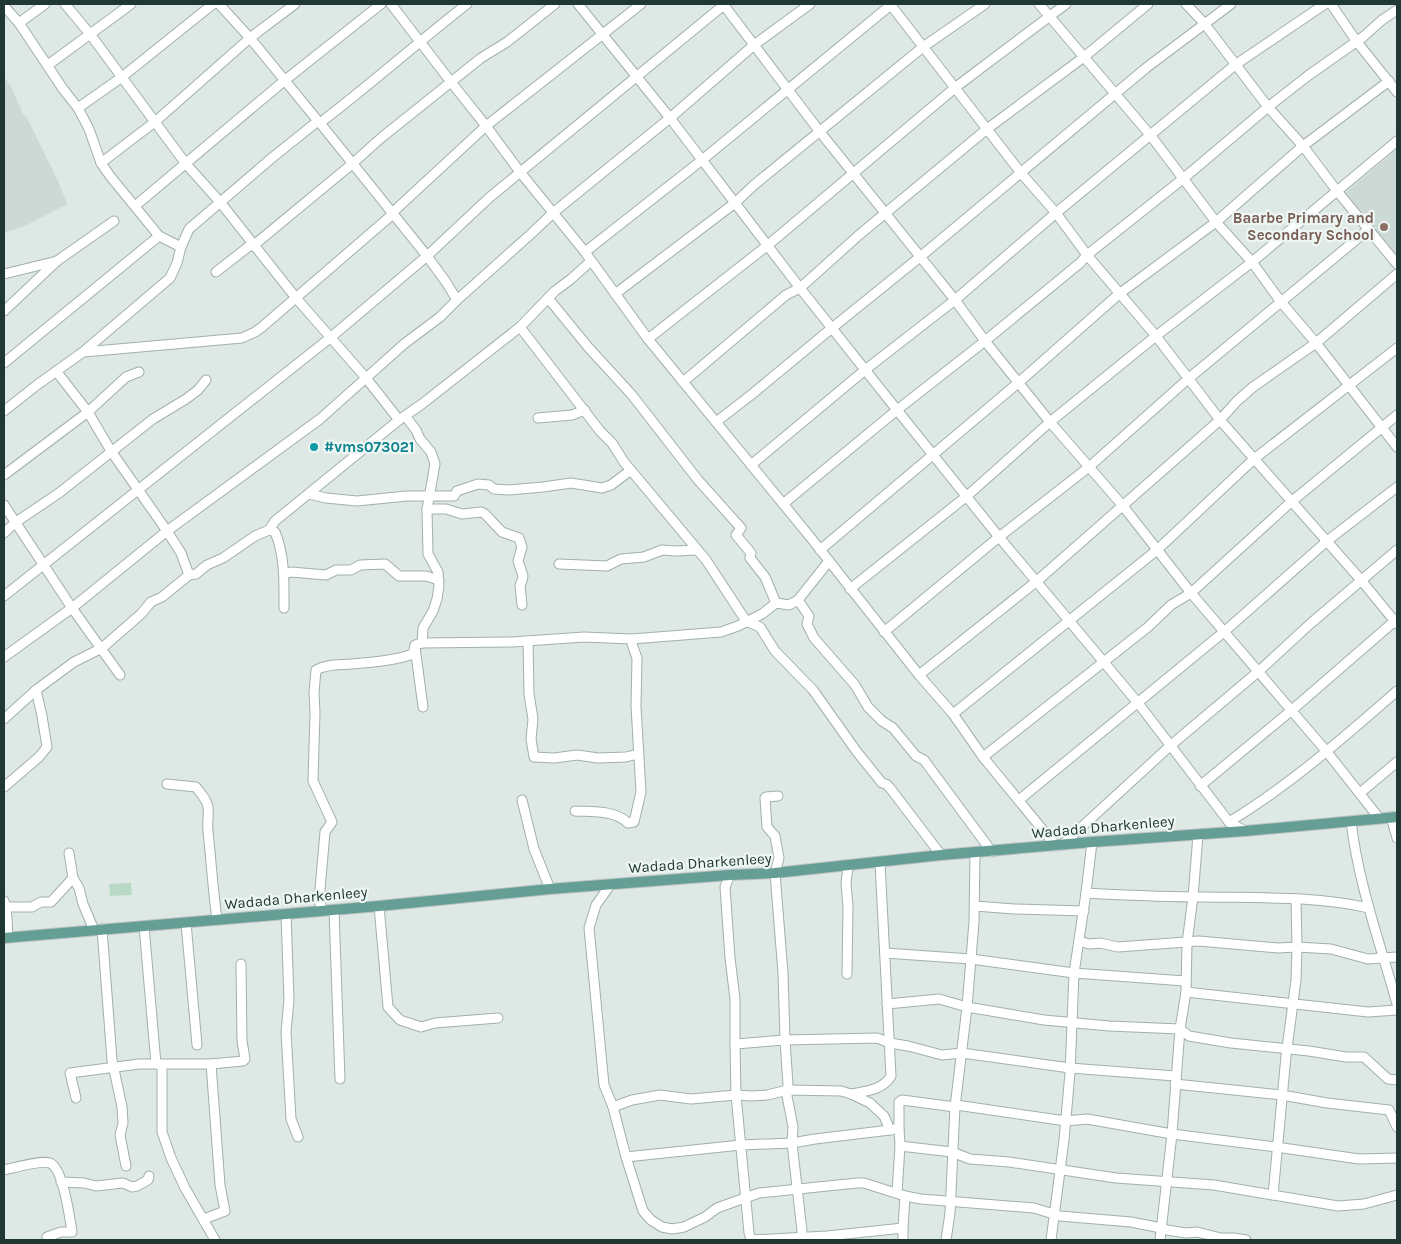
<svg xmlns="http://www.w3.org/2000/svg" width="1401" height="1244" font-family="Karla,sans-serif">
  <rect width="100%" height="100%" fill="#dee9e6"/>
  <g fill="#cdd9d5">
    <polygon points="4,77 10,85 23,114 27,118 33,130 59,183 67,204 27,225 4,233"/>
    <polygon points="1397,149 1397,261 1345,193"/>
  </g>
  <polygon fill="#b8dac4" points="131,883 132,895 110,896 109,884"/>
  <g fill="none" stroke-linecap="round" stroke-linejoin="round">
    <g stroke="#a1b0ad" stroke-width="11">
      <g id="minor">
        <polyline points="219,4 250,38 318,121"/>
        <polyline points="391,4 451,82 486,126 520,172 585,252 648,339 811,538 919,675 953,714 983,757 1056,846"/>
        <polyline points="578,4 670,118 800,288 897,410 999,537 1138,703 1229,822 1245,831"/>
        <polyline points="723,4 820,132 955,300 985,341 1050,422 1123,506 1191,593 1327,752 1379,818"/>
        <polyline points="890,4 1021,173 1056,213 1087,255 1156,336 1220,420 1361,580 1397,624"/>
        <polyline points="1039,4 1151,136 1216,222 1252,262 1281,302 1316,343 1397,447"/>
        <polyline points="1186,4 1204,23 1268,107 1303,146 1337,191 1397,264"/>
        <polyline points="1331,4 1357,42 1397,92"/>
        <polyline points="4,6 19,23 63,89 78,108 89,129 101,163 110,176 159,236 181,247"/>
        <polyline points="19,23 45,4"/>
        <polyline points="48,65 131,4"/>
        <polyline points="78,108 122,77 213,4"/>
        <polyline points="320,123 427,256 446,282 457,300"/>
        <polyline points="101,163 156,121 250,38 295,4"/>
        <polyline points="135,206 284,81 381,4"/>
        <polyline points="392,213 486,126 641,4"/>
        <polyline points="585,252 702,160 892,4"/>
        <polyline points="216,272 248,247 254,245 352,164 381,138 481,58 507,42 555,4"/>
        <polyline points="4,274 57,261"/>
        <polyline points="615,294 735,203 754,185 923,47 985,4"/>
        <polyline points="548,298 588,347 632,395 698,480 741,528 736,535 751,553 750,558 765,577 776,603"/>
        <polyline points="4,311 57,261 114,221"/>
        <polyline points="520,327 600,431 612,443 624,462 706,560 746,621 760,627 775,651 813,690 857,752 882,783 886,784 890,788 941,855"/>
        <polyline points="648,339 768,245 956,87 1066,4"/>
        <polyline points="84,352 242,338 255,332 262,327 393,214"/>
        <polyline points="4,363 159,236"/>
        <polyline points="56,371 88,412 111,451 167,531 181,553 189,575"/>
        <polyline points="683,382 786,295 800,288 859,235 987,129 1084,57 1148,4"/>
        <path d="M 4,411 L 37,385 L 83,352 L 170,278 L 177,263 L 181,247 L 189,229 L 273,157 L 318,121 L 320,123 C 370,85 417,43 467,4"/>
        <polyline points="406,417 416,430 420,439 431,452 435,464 427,509 428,554 438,572 439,586 437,599 433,611 423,628 422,643"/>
        <polyline points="538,418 572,415 585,410"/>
        <polyline points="399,420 366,378 404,344 440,317 457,300 532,233 554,212 670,118 754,45 810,4"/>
        <polyline points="716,422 751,395 832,328 920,257 1146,68 1231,4"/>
        <polyline points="751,465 865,370 955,300 1056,213 1235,65 1325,4"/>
        <polyline points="4,475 88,412 126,377 139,372"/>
        <polyline points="309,494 326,498 357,501 407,496 454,496 457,491 478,484 489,485 494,489 509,490 543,487 571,483 602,488 611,485 631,470"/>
        <polyline points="783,504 897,410 985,341 1080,263 1087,255 1184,178 1268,107 1309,75 1363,37 1382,20 1397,10"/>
        <polyline points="4,505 72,608 120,675"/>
        <polyline points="427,509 446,509 462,514 481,512 485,514 502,532 519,538 522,547 518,561 523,576 522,581 520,585 522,605"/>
        <path d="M 269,530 L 275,532 C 285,555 284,583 284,608"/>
        <polyline points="4,533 16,522 59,493 153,419 186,399 198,390 206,380"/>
        <polyline points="820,550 1018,383 1119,294 1216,222 1303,146 1389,81"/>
        <polyline points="559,564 607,566 621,559 644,557 662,550 676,551 697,550"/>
        <polyline points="284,574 291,572 326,575 336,570 351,570 360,565 385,564 399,576 426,576 439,580"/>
        <polyline points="850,589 967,496 1050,422 1156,336 1252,262 1397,141"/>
        <polyline points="4,596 330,338 427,256 490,197 725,4"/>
        <polyline points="798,600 809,616 807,624 814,638 855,685 868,707 882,721 893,728 916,756 924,760 992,852"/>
        <polyline points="884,632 999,537 1089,467 1188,379 1369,229"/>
        <polyline points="528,641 529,694 533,719 531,739 534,757 554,758 577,755 598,758 626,757 638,754"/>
        <polyline points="415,647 423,707"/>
        <polyline points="4,657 72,608 167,531 320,419 366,378 296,298 220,202 186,164 90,34 65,4"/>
        <polyline points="919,675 1037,581 1220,420 1237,401 1253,387 1316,343 1397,274"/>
        <polyline points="953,714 1157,550 1254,459 1397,348"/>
        <polyline points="4,719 36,690 74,662 102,648 141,614 151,602 162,597 189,575 196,574 207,565 223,558 255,536 269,530 275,521 399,420 422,404 520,327 555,291 571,279 591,261"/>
        <polyline points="983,757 1148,627 1171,605 1191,593 1291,502 1397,415"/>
        <path d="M 167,784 L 196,787 C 201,794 206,798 208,807 C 209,815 207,823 208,831 C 211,860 213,890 217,920"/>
        <polyline points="1200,786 1292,710 1397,619"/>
        <polyline points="4,787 39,757 47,747 42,716 36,690"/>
        <polyline points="1360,793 1397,762"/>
        <polyline points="778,796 766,797 765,798 767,827 775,836 779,858 775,873 783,973 785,1040 877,1038 890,1043 908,1046 942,1055 962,1053 1070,1068 1175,1076"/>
        <polyline points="522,800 534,849 550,889"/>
        <polyline points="1019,800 1225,631 1327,541 1397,487"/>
        <path d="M 575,811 C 593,812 615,810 628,823 L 634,822 L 641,792 L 636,706 L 637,658 L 632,644 L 632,639"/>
        <polyline points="1391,817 1397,838"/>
        <path d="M 1351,821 C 1358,883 1380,943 1397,1004"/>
        <path d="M 1229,822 C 1290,785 1343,738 1397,691"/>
        <polyline points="1062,845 1170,746 1259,671 1310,624 1397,550"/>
        <polyline points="69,853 73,878 79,888 83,904 94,930"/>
        <polyline points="730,875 725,887 730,958 735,999 735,1044 785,1040 788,1085 787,1096 793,1127 792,1143 815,1139 890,1130"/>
        <polyline points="611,884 596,905 589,928 604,1085 613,1107 626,1157 643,1211 651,1220 662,1227 672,1229 684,1227 705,1217 717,1208 759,1193 857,1183 864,1183 905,1196 921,1199 1034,1208 1060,1216 1131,1222 1161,1228 1167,1230 1186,1233 1197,1232 1221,1238 1234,1238 1246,1240"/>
        <path d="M 1086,893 C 1126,895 1165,897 1205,897 C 1260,898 1315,896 1369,908"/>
        <path d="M 4,901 C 8,910 7,926 8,937"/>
        <polyline points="379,906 388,1007 400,1020 421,1027 435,1023 498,1018"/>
        <polyline points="975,906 1014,909 1084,911"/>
        <polyline points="7,907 32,907 41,902 51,902 73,878"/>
        <polyline points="334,910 340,1079"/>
        <path d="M 323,911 L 319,901 L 325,832 L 332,822 L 313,781 L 315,713 L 314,693 L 316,670 C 326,664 339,665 351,664 C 372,662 393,661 413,654 L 415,645 L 422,643 L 512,642 L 584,637 L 632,639 L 721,632 L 738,626 L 762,614 L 776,603 L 789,605 L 798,600 L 829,561"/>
        <polyline points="286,914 289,1000 286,1032 291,1119 298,1137"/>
        <polyline points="186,923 197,1045"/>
        <polyline points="144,926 156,1064"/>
        <polyline points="102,929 112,1060 122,1107 123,1123 120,1135 126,1166"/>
        <polyline points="1079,941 1089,944 1100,943 1118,947 1199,941 1278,948 1297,947 1331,949 1368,959 1397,957"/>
        <polyline points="885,953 971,959 1074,973 1185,981"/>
        <polyline points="847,974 848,907 846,883 848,866"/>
        <polyline points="1186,992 1368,1012 1397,1010"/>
        <polyline points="887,1004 939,999 967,1007 1044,1020 1109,1026 1180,1029 1189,1036 1231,1043 1309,1051 1346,1057 1364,1057 1388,1079 1397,1080"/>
        <polyline points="735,1044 736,1095 749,1233 751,1240"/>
        <polyline points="1175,1084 1282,1095 1327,1103 1389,1110 1397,1127"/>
        <path d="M 851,1094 C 866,1091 883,1090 891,1076 L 880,863"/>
        <polyline points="76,1098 70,1073 139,1064 161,1064"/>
        <polyline points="956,1105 1066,1121 1087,1119 1172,1134 1276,1147 1359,1159 1397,1158"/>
        <polyline points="613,1107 632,1100 660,1095 691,1099 736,1095 751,1096 767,1095 788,1090 841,1091 851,1094 870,1103 884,1116 890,1130 899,1128 899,1102 902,1100 955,1107"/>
        <polyline points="900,1146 952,1152 970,1159 1009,1162 1116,1178 1214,1185 1338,1206 1364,1204 1397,1195"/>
        <polyline points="626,1157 741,1145 792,1143 803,1240"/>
        <path d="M 4,1170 C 14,1168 40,1160 50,1163 C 63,1168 70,1219 72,1232 L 61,1232 L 47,1237"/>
        <polyline points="61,1182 84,1183 96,1186 123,1183 132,1187 137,1186 148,1180 149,1176"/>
        <polyline points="897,1193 900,1146 899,1128"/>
        <polyline points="1273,1195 1286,1056 1296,980 1297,947 1296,899"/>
        <polyline points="204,1219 225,1211 220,1185 211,1064"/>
        <polyline points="903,1228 905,1196"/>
        <polyline points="215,1240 185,1188 171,1158 162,1132 162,1064 211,1064 243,1061 245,1059 242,1041 241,964"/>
        <polyline points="751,1240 827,1236 903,1228 903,1240"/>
        <polyline points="946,1240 950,1213 955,1107 967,1007 974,922 975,853"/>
        <polyline points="1051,1240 1064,1140 1070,1073 1074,973 1086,893 1092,842"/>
        <polyline points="1160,1240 1172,1134 1180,1029 1186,992 1187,943 1193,897 1198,835"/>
      </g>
    </g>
    <g stroke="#bcc3c2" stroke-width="12">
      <polyline id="major" points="4,938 379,906 550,889 730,875 775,873 941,855 1092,842 1245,831 1397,817"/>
    </g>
    <use href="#minor" stroke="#fff" stroke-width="9"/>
    <use href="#major" stroke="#649e94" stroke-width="10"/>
  </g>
  <circle fill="#8d6e63" stroke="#eef6f3" stroke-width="2" cx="1384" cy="227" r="5"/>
  <circle fill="#0f9aa8" stroke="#eef6f3" stroke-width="2" cx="314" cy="447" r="5"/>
  <g text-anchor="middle" stroke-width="4.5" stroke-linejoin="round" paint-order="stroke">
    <g font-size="15" font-weight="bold" fill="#785e54" stroke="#eef6f3" text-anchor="end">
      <text x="1374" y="223">Baarbe Primary and<tspan x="1374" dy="17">Secondary School</tspan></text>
    </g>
    <g font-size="15" font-weight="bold" fill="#0d838f" stroke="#eef6f3" text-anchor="start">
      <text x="324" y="452">#vms073021</text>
    </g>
    <g font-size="15" fill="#203834" stroke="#eef6f3">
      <text transform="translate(1103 827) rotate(-5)" y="5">Wadada Dharkenleey</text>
      <text transform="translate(700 863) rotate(-4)" y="5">Wadada Dharkenleey</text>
      <text transform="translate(296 898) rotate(-5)" y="5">Wadada Dharkenleey</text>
    </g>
  </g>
  <rect width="1401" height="1244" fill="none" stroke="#203834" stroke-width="10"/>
</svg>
